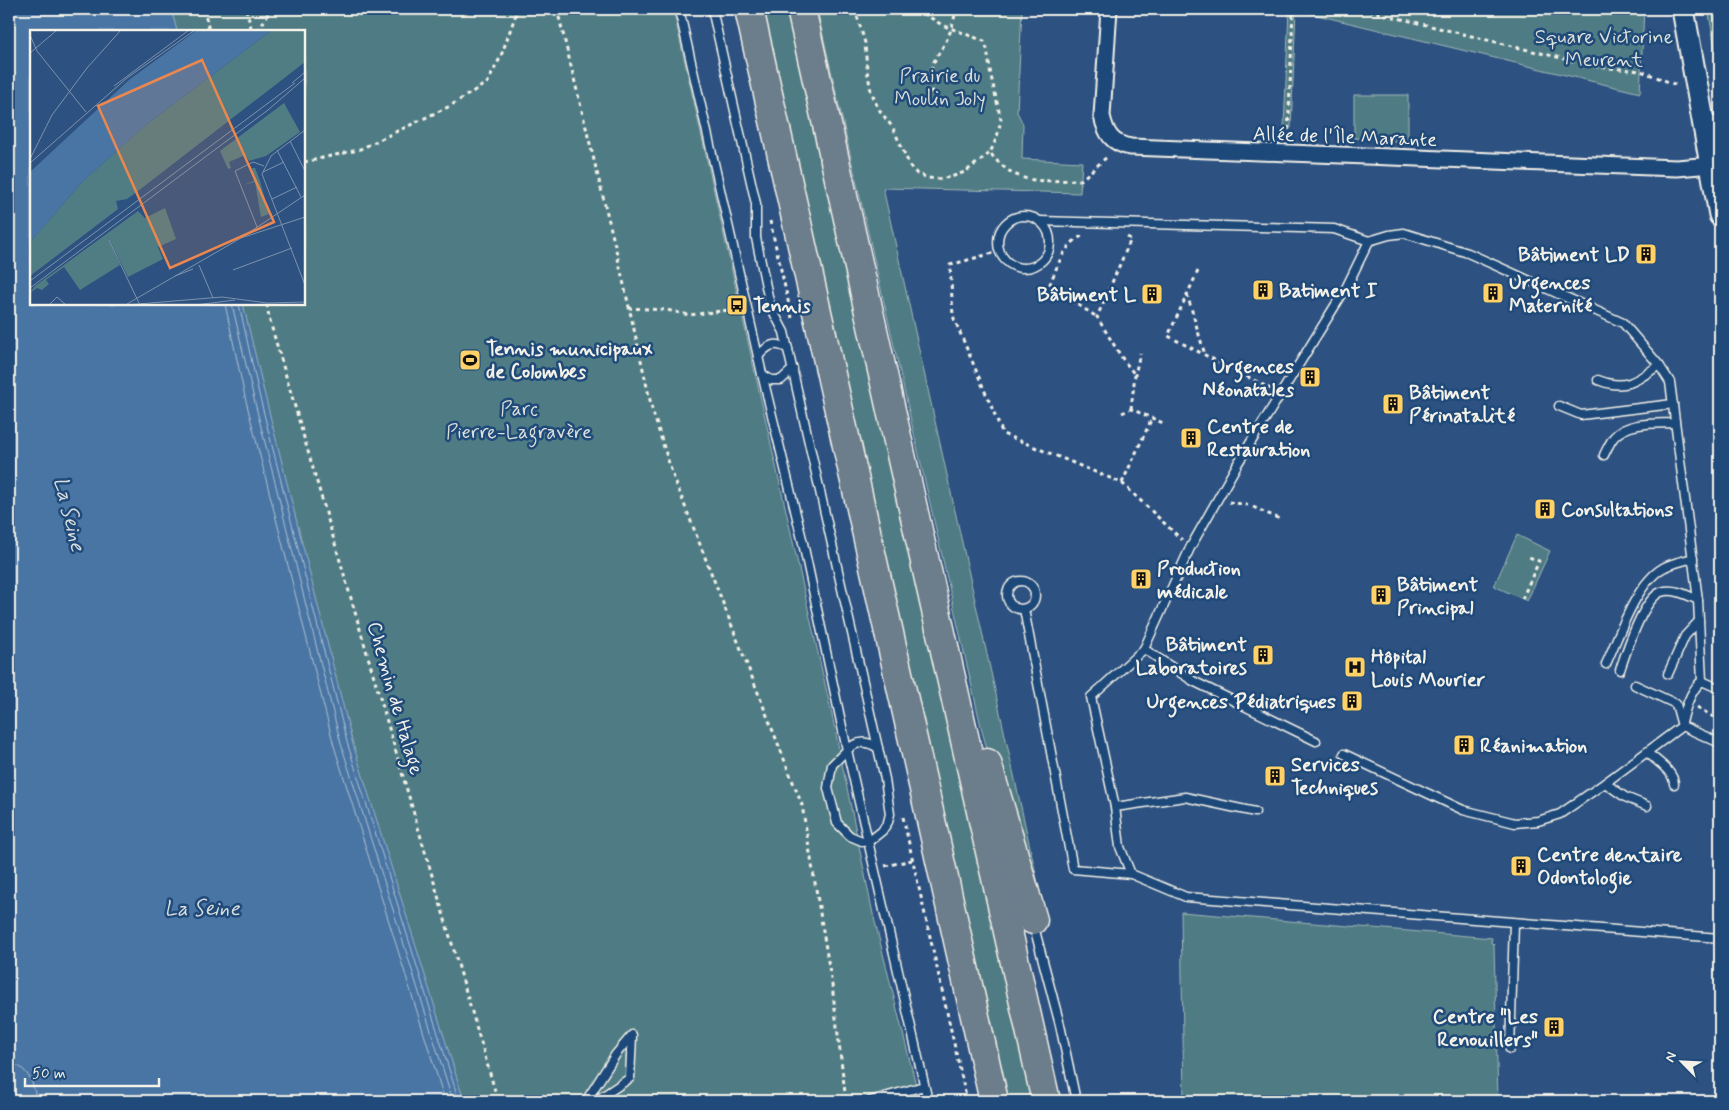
<svg xmlns="http://www.w3.org/2000/svg" width="1729" height="1110" font-family="Mynerve,sans-serif">
  <rect width="100%" height="100%" fill="#2d5282"/>
  <filter id="ink" filterUnits="userSpaceOnUse"><feTurbulence type="fractalNoise" baseFrequency=".02" numOctaves="2"/><feDisplacementMap in="SourceGraphic" scale="10" xChannelSelector="R" yChannelSelector="G"/><feConvolveMatrix kernelMatrix="1 2 1 2 8 2 1 2 1" color-interpolation-filters="sRGB"/></filter>
  <g filter="url(#ink)">
    <g fill="#507c84" stroke="#a2b6b6">
      <polygon points="171,9 673,9 832,715 873,914 920,1101 464,1101 352,741 264,392 243,304 304,304 304,31 177,31"/>
      <polygon points="758,9 791,9 1034,1101 1004,1101"/>
      <polygon points="817,9 1022,9 1017,112 1023,124 1022,159 1082,162 1080,193 883,188 1042,901 999,792 982,731"/>
      <polygon points="1289,9 1501,9 1619,13 1644,9 1640,93 1296,10 1291,128 1284,128"/>
      <polygon points="1708,9 1720,9 1720,76"/>
      <polygon points="1354,95 1408,95 1408,142 1354,138"/>
      <polygon points="1517,535 1550,551 1527,601 1494,586"/>
      <polygon points="1181,912 1492,938 1491,943 1494,944 1498,1101 1184,1101"/>
    </g>
    <polygon fill="#4975a4" stroke="#8da7bf" points="9,9 171,9 177,31 31,31 31,304 243,304 264,392 352,741 464,1101 18,1101 9,1077"/>
    <g fill="none" stroke-linecap="round" stroke-linejoin="round">
      <g stroke="#b0bfcd" stroke-width="1">
        <polyline points="225,304 245,397 334,746 445,1101"/>
        <polyline points="232,304 253,395 341,744 453,1101"/>
        <polyline points="239,304 259,394 347,742 459,1101"/>
        <path d="M 9,1064 C 27,1064 35,1085 36,1101"/>
      </g>
      <g stroke="#f4f1e8" stroke-width="11">
        <g id="lane">
          <polyline points="679,9 762,374 803,543 847,750 832,765 828,788 837,823 850,836 862,841 872,839 882,831 888,822 890,814 885,779 784,332 772,309 769,301 756,238 756,204 712,9"/>
          <circle cx="1024" cy="242" r="26"/>
          <polyline points="1039,221 1334,229 1369,241"/>
          <path d="M 758,357 C 767,345 775,341 788,349"/>
          <polyline points="762,374 771,380 781,380 793,369"/>
          <path d="M 1598,380 C 1625,391 1637,381 1659,365"/>
          <polyline points="1559,406 1581,415 1673,404"/>
          <path d="M 1604,455 C 1607,449 1610,442 1614,437 C 1628,421 1656,424 1675,423"/>
          <circle cx="1021" cy="595" r="14"/>
          <polyline points="1024,609 1073,869 1131,874"/>
          <polyline points="1144,649 1091,697 1115,807 1120,847 1131,874 1186,897 1720,938"/>
          <path d="M 1606,664 C 1619,636 1636,583 1663,568 C 1671,563 1683,561 1693,558"/>
          <path d="M 1620,670 C 1626,652 1643,599 1661,592 C 1674,588 1687,595 1698,600"/>
          <polyline points="1668,674 1685,636 1699,621"/>
          <polyline points="1702,681 1720,689"/>
          <polyline points="1635,685 1676,704 1682,726"/>
          <path d="M 1682,723 C 1685,709 1690,690 1702,681"/>
          <polyline points="1316,741 1193,681 1144,649 1190,548 1238,463 1346,288 1369,241 1389,235 1404,233 1468,253 1623,323 1659,365 1670,382 1698,600 1702,681"/>
          <path d="M 878,748 C 868,741 857,740 847,750 L 928,1101"/>
          <path d="M 1647,752 C 1656,761 1674,771 1674,784"/>
          <polyline points="1344,754 1463,810 1515,823 1538,821 1560,814 1605,783 1682,726 1720,743"/>
          <polyline points="1605,783 1625,797 1647,806"/>
          <polyline points="1115,807 1185,797 1255,812"/>
          <polyline points="1033,923 1060,1025 1076,1101"/>
          <polyline points="1510,1049 1514,923"/>
          <polyline points="586,1101 616,1054 632,1035 630,1078 600,1098 602,1101"/>
          <polyline points="870,1101 924,1086"/>
        </g>
      </g>
      <g stroke="#f4f1e8" stroke-width="19">
        <g id="street">
          <path d="M 1109,9 L 1102,116 C 1106,134 1112,144 1131,147 L 1677,168 L 1711,165"/>
          <polyline points="1704,124 1720,125"/>
        </g>
      </g>
      <g stroke="#f4f1e8" stroke-width="25">
        <polyline id="secondary" points="1683,9 1720,215"/>
      </g>
      <g stroke="#f4f1e8" stroke-width="31">
        <g id="highway">
          <polyline points="749,9 994,1101"/>
          <polyline points="801,9 1046,1101"/>
          <polyline points="987,763 1033,920"/>
        </g>
      </g>
      <g stroke="#f4f1e8" stroke-width="3" stroke-dasharray="4 4" stroke-linecap="butt">
        <polyline points="204,9 209,31"/>
        <polyline points="246,9 252,31"/>
        <polyline points="557,9 617,254 652,409 672,473 802,805 832,985 846,1101"/>
        <polyline points="855,9 865,43 867,70 871,91 878,108 893,128 910,166 917,174 928,178 938,179 951,177 965,172 990,153"/>
        <path d="M 917,9 L 942,25 L 984,41 L 987,49 L 991,76 L 1001,120 L 997,137 L 990,153 C 1019,188 1040,180 1081,180 L 1108,156"/>
        <polyline points="1361,9 1598,67 1641,71 1679,86"/>
        <polyline points="258,31 271,9"/>
        <path d="M 939,108 C 936,101 932,94 930,86 C 927,68 937,57 945,43 C 951,32 954,21 956,9"/>
        <polyline points="1288,138 1293,9"/>
        <polyline points="304,162 358,150 450,106 488,82 501,56 516,14 516,9"/>
        <polyline points="770,221 792,318"/>
        <path d="M 1082,236 C 1063,245 1057,268 1049,286 L 1097,317"/>
        <polyline points="1127,237 1131,239 1097,317 1122,358 1135,375"/>
        <polyline points="1000,251 950,265 953,316 1003,434 1122,483 1182,540"/>
        <polyline points="1198,271 1168,336 1271,389"/>
        <polyline points="1187,294 1205,355"/>
        <polyline points="267,304 269,318 498,1101"/>
        <polyline points="628,308 667,310 689,315 736,309"/>
        <polyline points="1131,409 1135,375 1140,353"/>
        <polyline points="1122,413 1131,409 1163,423"/>
        <polyline points="1122,483 1152,418"/>
        <polyline points="1229,502 1248,505"/>
        <polyline points="1253,507 1282,520"/>
        <polyline points="1522,599 1539,561 1529,557"/>
        <polyline points="1697,707 1720,721"/>
        <polyline points="903,817 967,1101"/>
        <polyline points="885,866 912,860"/>
      </g>
      <use href="#lane" stroke="#1f4a7a" stroke-width="8"/>
      <use href="#street" stroke="#1f4a7a" stroke-width="15"/>
      <use href="#secondary" stroke="#1f4a7a" stroke-width="21"/>
      <use href="#highway" stroke="#6c7d8c" stroke-width="28"/>
    </g>
  </g>
  <defs>
    <g id="building-square" transform="scale(1.125)"><rect x="-9" y="-9" width="18" height="18" rx="4" fill="#ffd166" stroke="#1f4a7a"/><path d="M-4-6H4V6H1V3H-1V6H-4ZM-2.5-4.3h1.7v1.8h-1.7ZM.8-4.3h1.7v1.8H.8ZM-2.5-1h1.7V.8h-1.7ZM.8-1h1.7V.8H.8Z" fill="#111"/></g>
    <g id="bus-square" transform="scale(1.125)"><rect x="-9" y="-9" width="18" height="18" rx="4" fill="#ffd166" stroke="#1f4a7a"/><path d="M-5-6H5V4H4V6H2V4H-2V6H-4V4H-5ZM-3.5-4V0h7V-4ZM-3.5 1.2v1.5H-2V1.2ZM2 1.2v1.5H3.5V1.2Z" fill="#111"/></g>
    <g id="stadium-square" transform="scale(1.125)"><rect x="-9" y="-9" width="18" height="18" rx="4" fill="#ffd166" stroke="#1f4a7a"/><path d="M0-5a6.5 5 0 1 0 0 10a6.5 5 0 1 0 0-10ZM-3.5-1.8h7v3.6h-7Z" fill="#111"/></g>
    <g id="hospital-square" transform="scale(1.125)"><rect x="-9" y="-9" width="18" height="18" rx="4" fill="#ffd166" stroke="#1f4a7a"/><path d="M-5-5h3v3.5h4V-5h3V5h-3V1.5h-4V5h-3Z" fill="#111"/></g>
  </defs>
  <g fill-rule="evenodd">
    <use href="#building-square" x="1646" y="254"/>
    <use href="#building-square" x="1263" y="290"/>
    <use href="#building-square" x="1493" y="293"/>
    <use href="#building-square" x="1152" y="294"/>
    <use href="#bus-square" x="737" y="305"/>
    <use href="#stadium-square" x="470" y="360"/>
    <use href="#building-square" x="1310" y="377"/>
    <use href="#building-square" x="1393" y="404"/>
    <use href="#building-square" x="1191" y="438"/>
    <use href="#building-square" x="1545" y="509"/>
    <use href="#building-square" x="1141" y="579"/>
    <use href="#building-square" x="1381" y="595"/>
    <use href="#building-square" x="1263" y="655"/>
    <use href="#hospital-square" x="1355" y="667"/>
    <use href="#building-square" x="1352" y="701"/>
    <use href="#building-square" x="1464" y="745"/>
    <use href="#building-square" x="1275" y="776"/>
    <use href="#building-square" x="1521" y="866"/>
    <use href="#building-square" x="1554" y="1027"/>
  </g>
  <g text-anchor="middle" stroke-width="5" stroke-linejoin="round" paint-order="stroke">
    <g font-size="20" fill="#dbdfd9" stroke="#1f4a7a">
      <text x="1604" y="43">Square Victorine<tspan x="1604" dy="23">Meurent</tspan></text>
      <text x="940" y="82">Prairie du<tspan x="940" dy="23">Moulin Joly</tspan></text>
      <text x="519" y="415">Parc<tspan x="519" dy="23">Pierre-Lagravère</tspan></text>
    </g>
    <g font-size="20" fill="#f4f1e8" stroke="#1f4a7a">
      <text transform="translate(1345 136) rotate(2)" y="7">Allée de l'Île Marante</text>
      <text transform="translate(396 698) rotate(74)" y="7">Chemin de Halage</text>
    </g>
    <g font-size="20" font-weight="bold" fill="#f4f1e8" stroke="#1f4a7a" text-anchor="start">
      <text x="1630" y="261" text-anchor="end">Bâtiment LD</text>
      <text x="1509" y="289">Urgences<tspan x="1509" dy="23">Maternité</tspan></text>
      <text x="1279" y="297">Batiment I</text>
      <text x="1136" y="301" text-anchor="end">Bâtiment L</text>
      <text x="753" y="312">Tennis</text>
      <text x="486" y="355">Tennis municipaux<tspan x="486" dy="23">de Colombes</tspan></text>
      <text x="1294" y="373" text-anchor="end">Urgences<tspan x="1294" dy="23">Néonatales</tspan></text>
      <text x="1409" y="399">Bâtiment<tspan x="1409" dy="23">Périnatalité</tspan></text>
      <text x="1207" y="433">Centre de<tspan x="1207" dy="23">Restauration</tspan></text>
      <text x="1561" y="516">Consultations</text>
      <text x="1157" y="575">Production<tspan x="1157" dy="23">médicale</tspan></text>
      <text x="1397" y="591">Bâtiment<tspan x="1397" dy="23">Principal</tspan></text>
      <text x="1247" y="651" text-anchor="end">Bâtiment<tspan x="1247" dy="23">Laboratoires</tspan></text>
      <text x="1371" y="663">Hôpital<tspan x="1371" dy="23">Louis Mourier</tspan></text>
      <text x="1336" y="708" text-anchor="end">Urgences Pédiatriques</text>
      <text x="1480" y="752">Réanimation</text>
      <text x="1291" y="771">Services<tspan x="1291" dy="23">Techniques</tspan></text>
      <text x="1537" y="861">Centre dentaire<tspan x="1537" dy="23">Odontologie</tspan></text>
      <text x="1538" y="1023" text-anchor="end">Centre "Les<tspan x="1538" dy="23">Renouillers"</tspan></text>
    </g>
    <g font-size="21" font-style="italic" fill="#dadede" stroke="#1f4a7a">
      <text transform="translate(70 514) rotate(76)" y="7">La Seine</text>
      <text x="202" y="915">La Seine</text>
    </g>
  </g>
  <g transform="translate(30 30)">
    <rect width="275" height="275" fill="#2d5282"/>
    <path d="M 242,0 L 275,0 L 275,32 L 108,161 L 97,169 L 86,171 L 88,179 L 0,246 L 0,212 L 53,151 L 117,94 ZM 254,73 L 270,102 L 236,126 L 219,131 L 215,125 L 199,132 L 201,138 L 198,139 L 190,121 L 131,165 ZM 222,138 L 225,138 L 230,151 L 239,184 L 231,187 L 225,152 L 213,155 L 224,151 ZM 135,178 L 146,209 L 128,217 L 133,229 L 98,247 L 77,205 L 90,235 L 50,260 L 34,237 L 16,250 L 19,254 L 12,260 L 7,258 L 0,263 L 5,256 L 108,181 L 115,188 Z" fill="#507c84"/>
    <path d="M 167,0 L 242,0 L 117,94 L 53,151 L 0,212 L 0,142 L 99,50 Z" fill="#4975a4"/>
    <path fill="none" stroke="#7d92ab" stroke-width="1" d="M 0,5 L 7,21 L 56,82M 0,23 L 27,0M 262,53 L 275,42M 84,56 L 159,0M 275,100 L 241,126 L 232,144 L 275,255M 260,111 L 275,141M 247,120 L 271,167M 0,129 L 22,85 L 57,38 L 91,0M 0,133 L 97,48 L 165,0M 233,142 L 254,132M 242,169 L 267,157M 227,197 L 205,141 L 223,132 L 234,136M 214,206 L 275,165M 79,210 L 109,273M 169,235 L 183,268M 159,238 L 211,208 L 275,187M 203,240 L 262,218M 145,246 L 163,239M 0,251 L 265,53M 0,258 L 238,80 L 275,48M 97,274 L 159,238M 19,275 L 27,267 L 36,275M 96,275 L 192,267 L 237,273 L 275,272M 166,275 L 205,270"/>
    <path fill="#ec874e" fill-opacity="0.15" stroke="#ec874e" stroke-width="2.5" d="M 172,30 L 244,192 L 140,238 L 68,76 Z"/>
    <rect width="275" height="275" fill="none" stroke="#f4f1e8" stroke-width="2.5"/>
  </g>
  <rect width="1729" height="1110" fill="none" stroke="#1f4a7a" stroke-width="30"/>
  <rect x="15" y="15" width="1699" height="1080" fill="none" stroke="#f4f1e8" stroke-width="2" filter="url(#ink)"/>
  <g transform="translate(1682 1062) rotate(294)" stroke="#1f4a7a" stroke-width="4" paint-order="stroke">
  <path d="M0-4L9 19L0 12L-9 19Z" fill="#f4f1e8"/>
  <text y="-8" font-size="14" font-weight="bold" text-anchor="middle" fill="#f4f1e8">N</text>
  </g>
  <path d="M25 1078v8h134v-8" fill="none" stroke="#f4f1e8" stroke-width="2.5"/>
  <text x="32" y="1078" font-size="15" fill="#f4f1e8" stroke="#1f4a7a" stroke-width="4" paint-order="stroke">50 m</text>
</svg>
